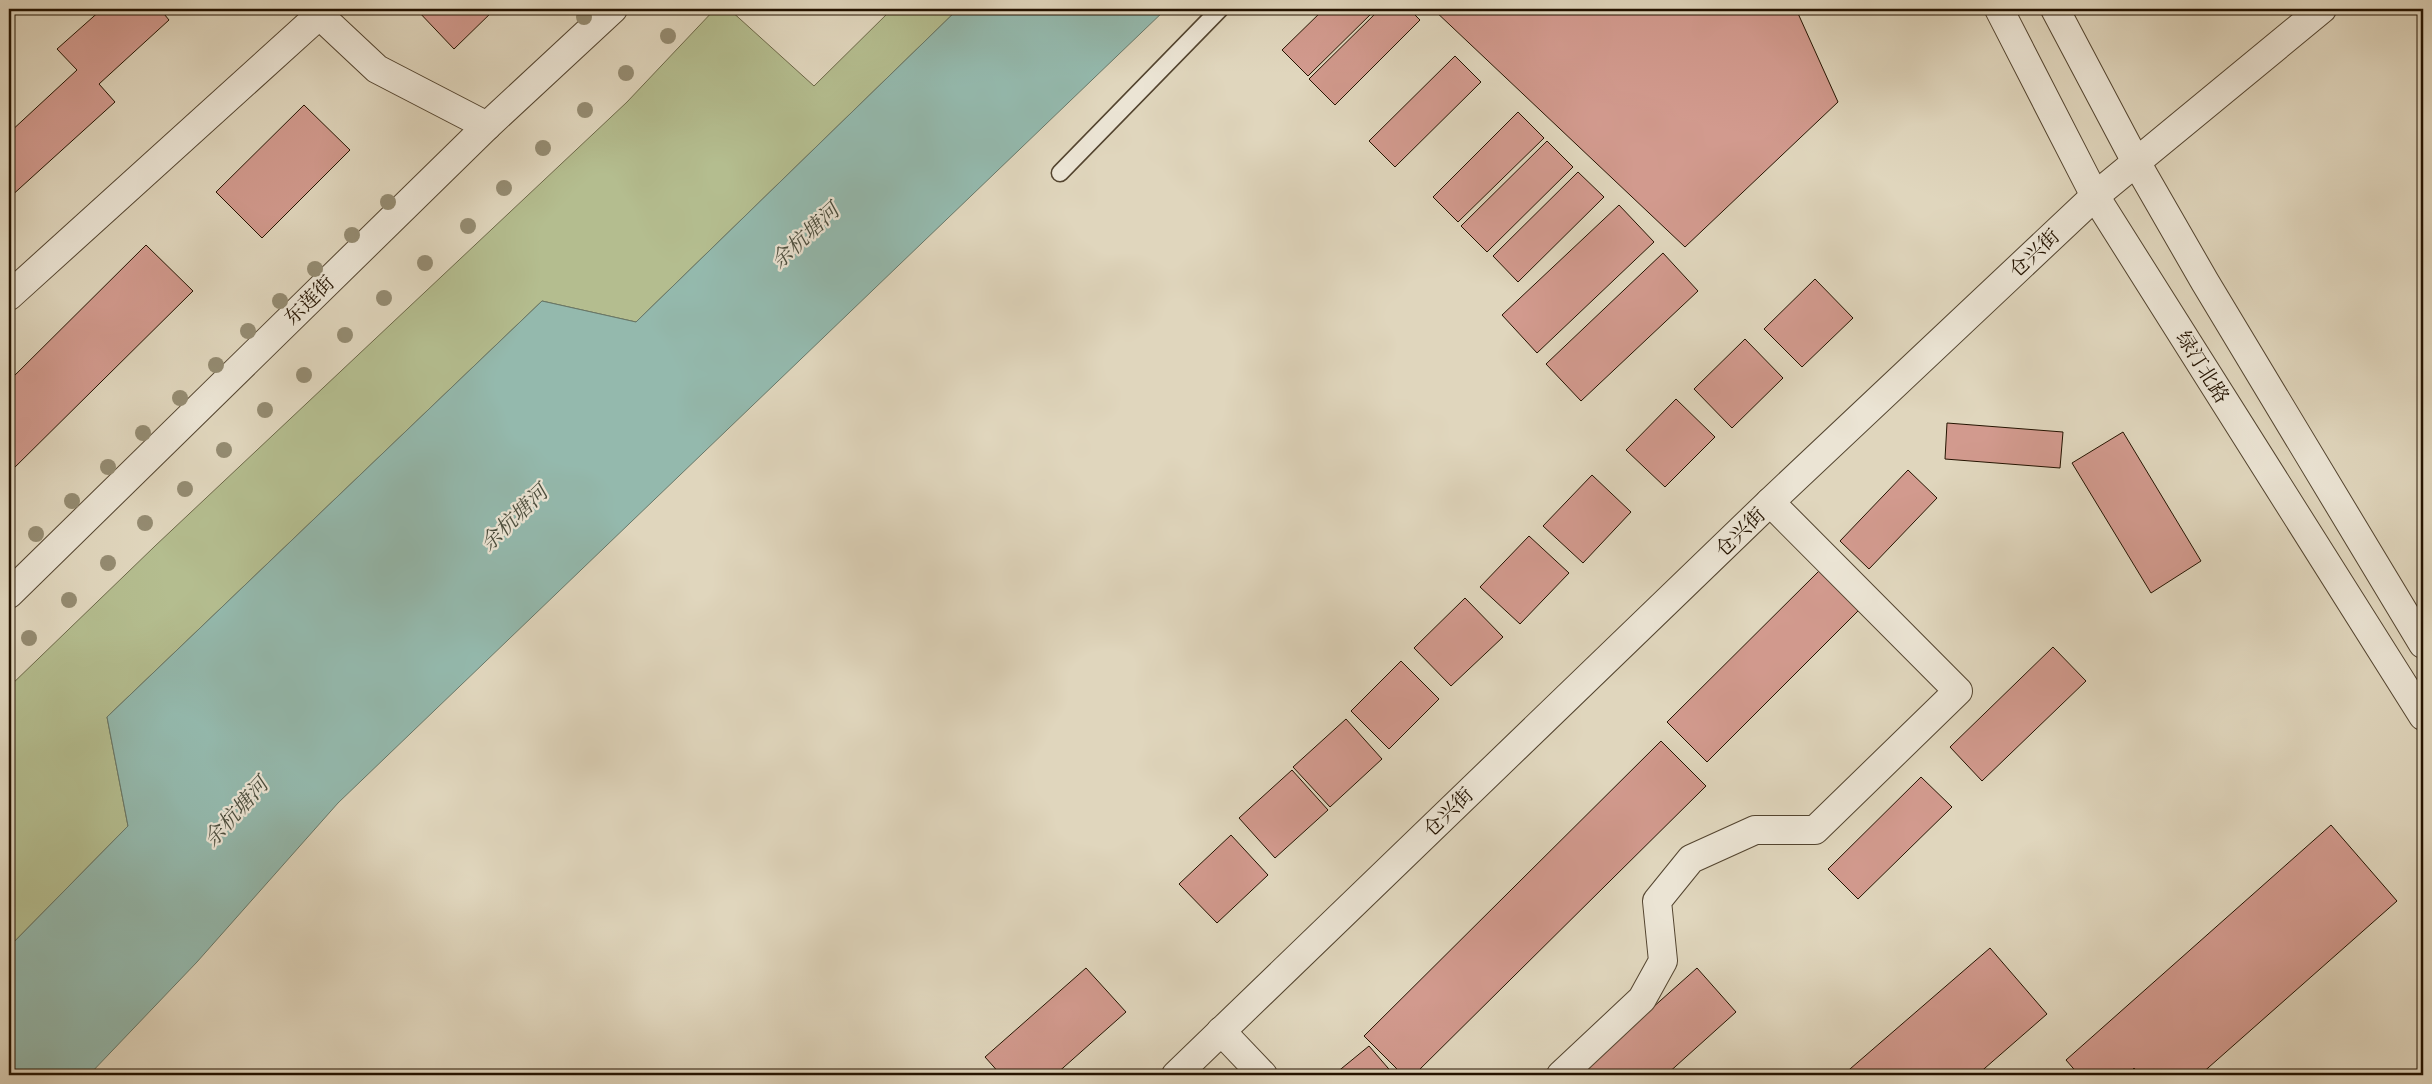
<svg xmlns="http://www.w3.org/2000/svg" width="2432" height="1084" font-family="'EB Garamond','Noto Serif SC',serif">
  <rect width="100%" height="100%" fill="#e0d6bd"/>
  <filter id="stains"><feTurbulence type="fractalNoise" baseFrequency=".004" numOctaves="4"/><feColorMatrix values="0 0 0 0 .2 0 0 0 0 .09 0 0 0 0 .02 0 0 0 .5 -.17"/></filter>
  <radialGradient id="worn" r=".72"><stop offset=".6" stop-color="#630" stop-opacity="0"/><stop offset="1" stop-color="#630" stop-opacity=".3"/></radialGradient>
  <polygon fill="#b4bd8f" stroke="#6c6848" points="715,9 729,9 814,86 892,9 958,9 636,322 542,301 107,717 128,826 9,947 9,687 155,546 627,102"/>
  <polygon fill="#94b9ad" stroke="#677768" points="958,9 1166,9 338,803 197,962 89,1075 9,1075 9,947 128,826 107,717 542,301 636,322"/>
  <g fill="#d29a8e" stroke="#241300">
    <polygon points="102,9 160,9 169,20 99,84 115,102 9,198 9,133 77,70 57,49"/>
    <polygon points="418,9 495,9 454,49 417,10"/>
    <polygon points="1324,9 1376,9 1308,76 1282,50"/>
    <polygon points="1380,9 1409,9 1420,20 1335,105 1309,79"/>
    <polygon points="1433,9 1796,9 1838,102 1685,247"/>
    <polygon points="1455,56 1481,82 1395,167 1369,141"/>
    <polygon points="304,105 350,150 262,238 216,192"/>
    <polygon points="1518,112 1544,138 1458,222 1433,197"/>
    <polygon points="1547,141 1573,167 1487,252 1461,226"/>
    <polygon points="1578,172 1604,197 1518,282 1493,256"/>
    <polygon points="1619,205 1654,242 1537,353 1502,315"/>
    <polygon points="146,245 193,291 9,473 9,381"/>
    <polygon points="1663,253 1698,291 1581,401 1546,364"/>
    <polygon points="1815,279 1853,318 1802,367 1764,329"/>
    <polygon points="1745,339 1783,378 1732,428 1694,389"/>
    <polygon points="1676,399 1715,437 1665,487 1626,450"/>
    <polygon points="1947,423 2063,432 2060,468 1945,459"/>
    <polygon points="2123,432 2201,561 2151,593 2072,463"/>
    <polygon points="1908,470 1937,498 1869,569 1840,541"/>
    <polygon points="1592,475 1631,512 1583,563 1543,526"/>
    <polygon points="1529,536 1569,573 1520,624 1480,587"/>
    <polygon points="1820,570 1859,610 1707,762 1667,722"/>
    <polygon points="1465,598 1503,637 1451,686 1414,648"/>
    <polygon points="2053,647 2086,681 1982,781 1950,747"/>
    <polygon points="1401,661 1439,699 1389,749 1351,711"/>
    <polygon points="1346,719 1382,759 1330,807 1293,767"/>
    <polygon points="1661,741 1706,786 1414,1075 1403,1075 1364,1036"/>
    <polygon points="1292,770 1328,810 1275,858 1239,818"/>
    <polygon points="1921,777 1952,807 1858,899 1828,869"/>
    <polygon points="2331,825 2397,901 2200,1075 2141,1075 2134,1068 2127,1075 2079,1075 2066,1060"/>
    <polygon points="1231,835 1268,875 1217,923 1179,884"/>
    <polygon points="1990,948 2047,1014 1977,1075 1843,1075"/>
    <polygon points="1086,968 1126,1012 1055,1075 1001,1075 985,1057"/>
    <polygon points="1697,968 1736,1012 1666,1075 1577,1075"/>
    <polygon points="1369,1046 1394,1075 1338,1075 1336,1073"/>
  </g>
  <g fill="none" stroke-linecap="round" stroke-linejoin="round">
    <g stroke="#53442f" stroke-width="19">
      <polyline id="service" points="1060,173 1220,9"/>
    </g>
    <g stroke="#53442f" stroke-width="30">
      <g id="minor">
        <polyline points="313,9 377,69 487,126"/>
        <polyline points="9,296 326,9"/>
        <polyline points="1561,1075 1642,999 1663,961 1657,901 1691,859 1755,830 1815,830 1958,691 1770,502"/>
      </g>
    </g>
    <g stroke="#53442f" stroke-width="30">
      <g id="tertiary">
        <polyline points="1999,9 2095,196 2423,716"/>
        <polyline points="2055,9 2136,162 2205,282 2423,644"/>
        <polyline points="9,594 487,126 613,9"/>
        <polyline points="1221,1031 1263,1075"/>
        <polyline points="1176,1075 1770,502 2095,196 2322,9"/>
      </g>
    </g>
    <use href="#service" stroke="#ebe4d4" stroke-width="16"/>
    <use href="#minor" stroke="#ebe4d4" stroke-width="28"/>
    <use href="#tertiary" stroke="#ebe4d4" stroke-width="28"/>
  </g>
  <g fill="#948b71">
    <circle cx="584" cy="17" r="8"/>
    <circle cx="668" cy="36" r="8"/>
    <circle cx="626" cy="73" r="8"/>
    <circle cx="585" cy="110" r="8"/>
    <circle cx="543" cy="148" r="8"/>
    <circle cx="504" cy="188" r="8"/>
    <circle cx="388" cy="202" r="8"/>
    <circle cx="468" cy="226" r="8"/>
    <circle cx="352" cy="235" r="8"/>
    <circle cx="425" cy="263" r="8"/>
    <circle cx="315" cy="269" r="8"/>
    <circle cx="384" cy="298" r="8"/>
    <circle cx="280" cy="301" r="8"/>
    <circle cx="248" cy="331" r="8"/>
    <circle cx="345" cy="335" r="8"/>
    <circle cx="216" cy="365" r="8"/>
    <circle cx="304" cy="375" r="8"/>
    <circle cx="180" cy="398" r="8"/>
    <circle cx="265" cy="410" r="8"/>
    <circle cx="143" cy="433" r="8"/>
    <circle cx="224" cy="450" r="8"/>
    <circle cx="108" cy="467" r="8"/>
    <circle cx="185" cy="489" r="8"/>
    <circle cx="72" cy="501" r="8"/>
    <circle cx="145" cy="523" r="8"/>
    <circle cx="36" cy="534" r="8"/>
    <circle cx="108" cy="563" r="8"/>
    <circle cx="69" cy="600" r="8"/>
    <circle cx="29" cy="638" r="8"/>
  </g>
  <g text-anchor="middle" stroke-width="4.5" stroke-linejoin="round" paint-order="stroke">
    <g font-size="20" fill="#241300" stroke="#ebe4d4">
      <text transform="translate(2034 253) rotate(-43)" y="7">仓兴街</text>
      <text transform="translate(309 300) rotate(-44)" y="7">东莲街</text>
      <text transform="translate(2203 367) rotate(58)" y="7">绿汀北路</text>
      <text transform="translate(1740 532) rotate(-44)" y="7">仓兴街</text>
      <text transform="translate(1448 812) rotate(-44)" y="7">仓兴街</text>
    </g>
    <g font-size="21" font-style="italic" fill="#4b4d3d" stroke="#ebe4d4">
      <text transform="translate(805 236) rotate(-43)" y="7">余杭塘河</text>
      <text transform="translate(514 518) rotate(-44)" y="7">余杭塘河</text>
      <text transform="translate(236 812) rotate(-48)" y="7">余杭塘河</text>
    </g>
  </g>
  <rect width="2432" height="1084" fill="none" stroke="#e0d6bd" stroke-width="30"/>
  <rect x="10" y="10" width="2412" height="1064" fill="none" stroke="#241300" stroke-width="2.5"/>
  <rect x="15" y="15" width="2402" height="1054" fill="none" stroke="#241300"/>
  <rect width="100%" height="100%" filter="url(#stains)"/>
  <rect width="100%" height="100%" fill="url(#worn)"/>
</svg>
